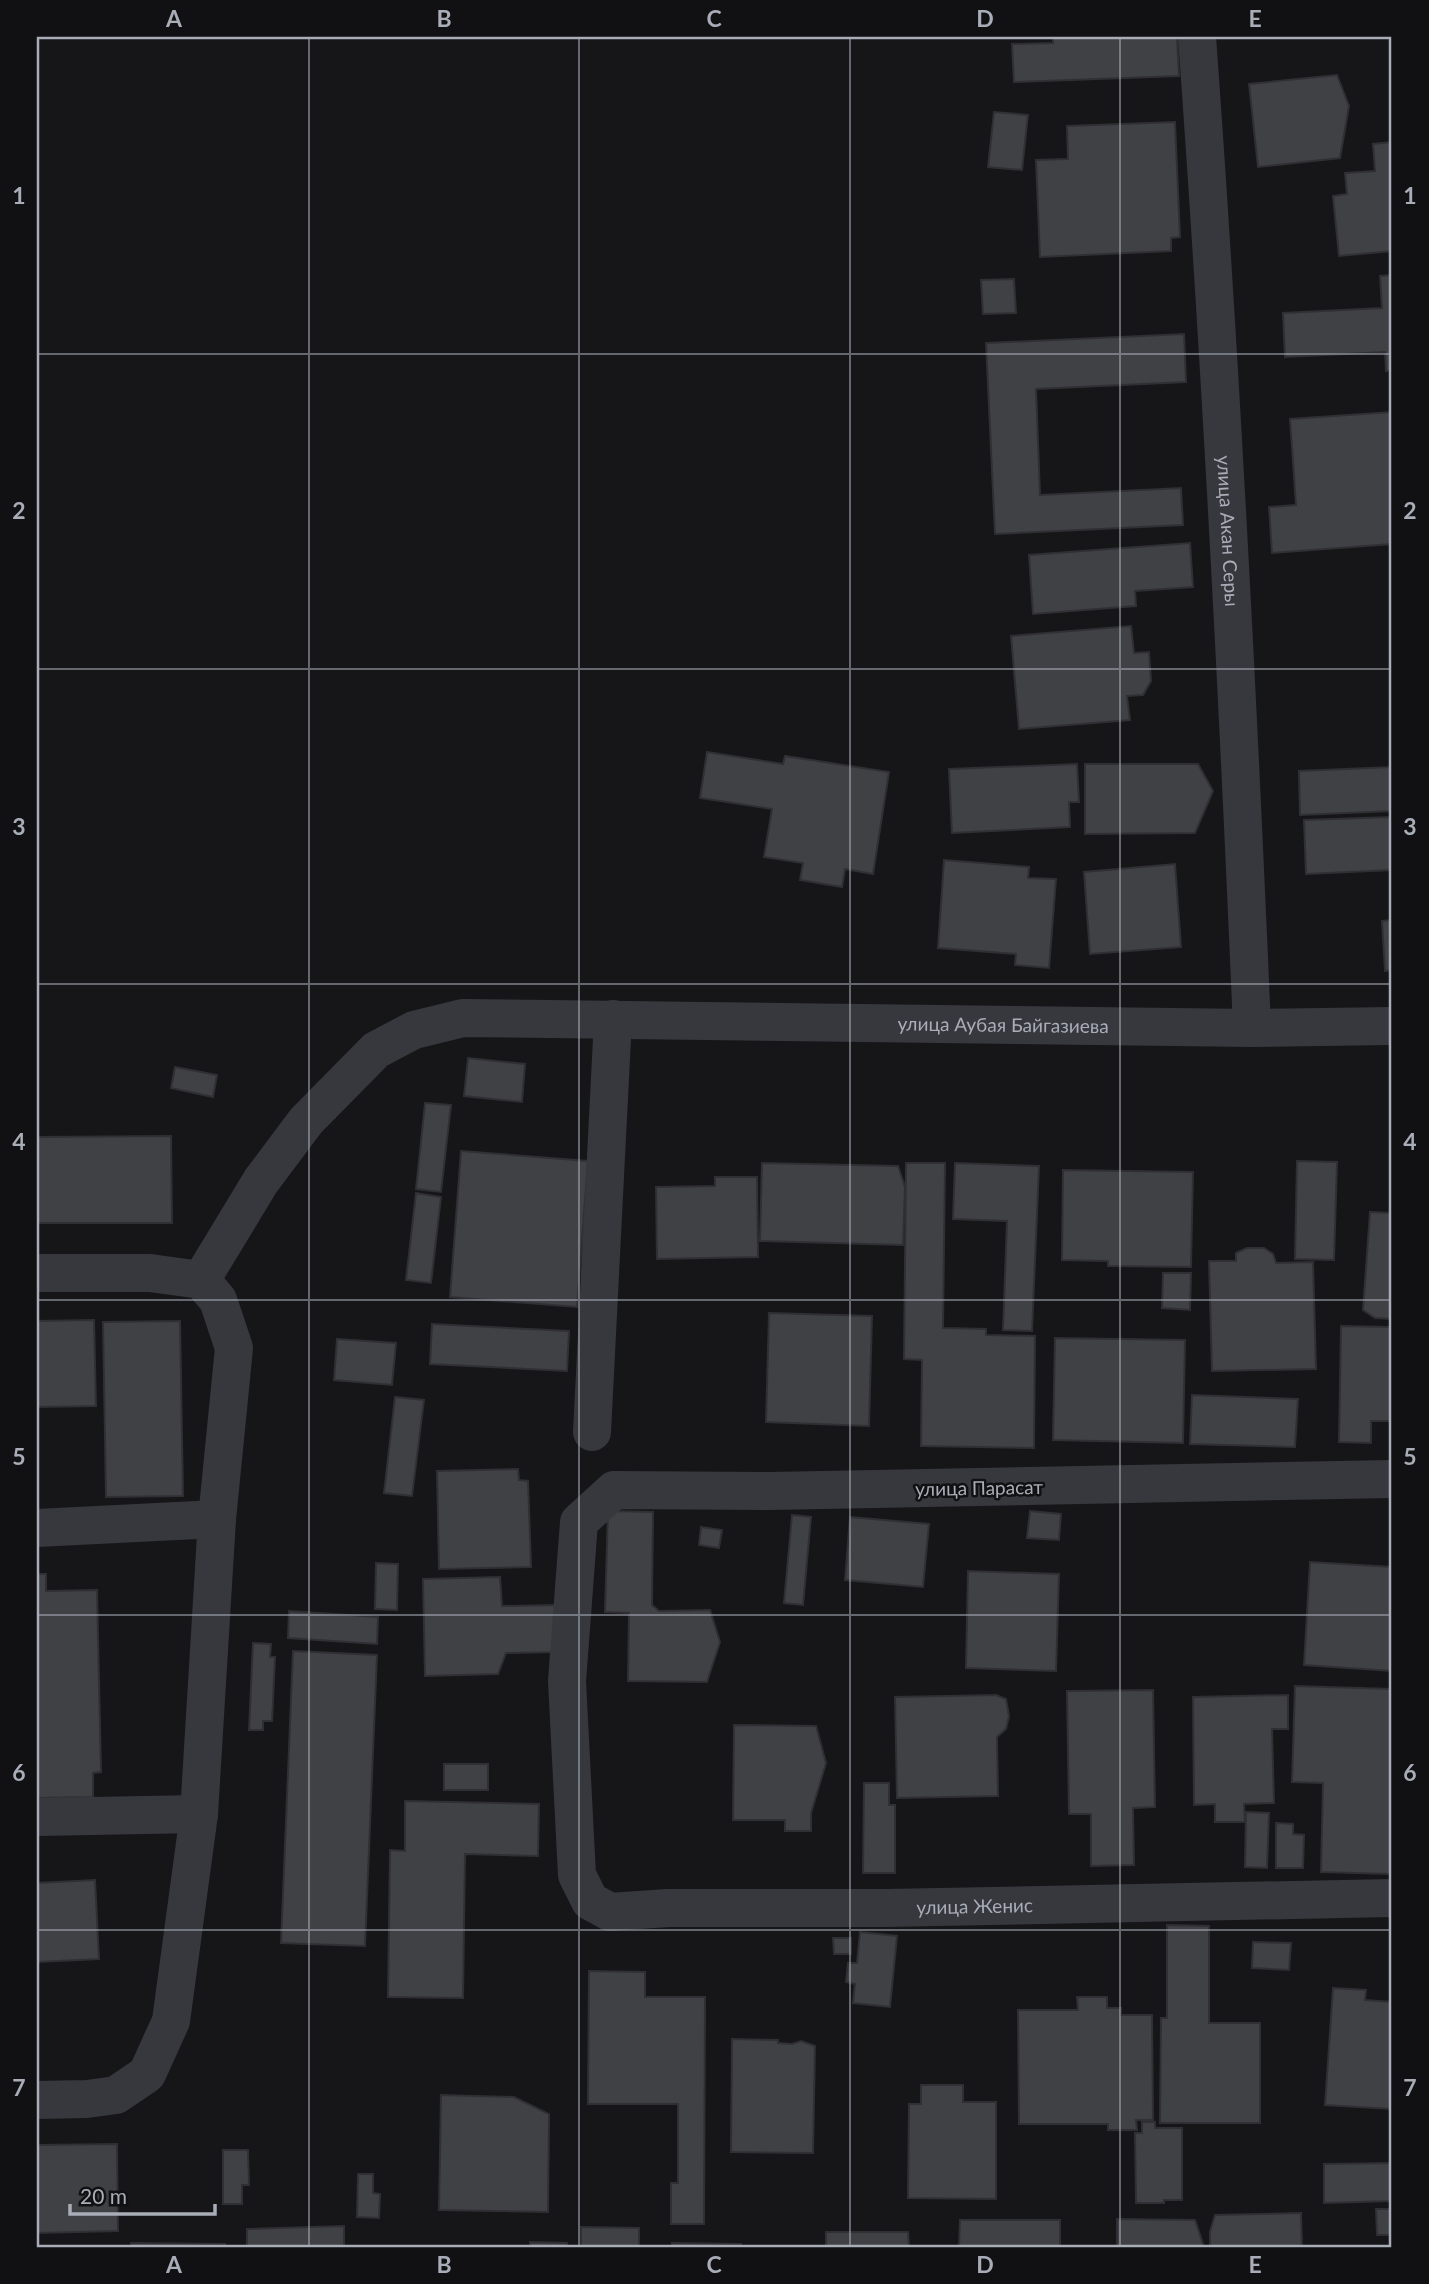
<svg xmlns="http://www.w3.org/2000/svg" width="1429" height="2284" font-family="Lato,sans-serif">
  <rect width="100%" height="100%" fill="#161618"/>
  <g fill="#404145" stroke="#303034" stroke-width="2">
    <polygon points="1053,37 1177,37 1179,76 1014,82 1012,44 1053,43"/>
    <polygon points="1337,75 1349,106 1340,158 1258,167 1249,84"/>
    <polygon points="994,112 1028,115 1022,170 988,167"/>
    <polygon points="1175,122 1180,237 1171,238 1171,251 1040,257 1036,160 1068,159 1067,126"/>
    <polygon points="1392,142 1392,251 1339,256 1333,196 1347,194 1345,173 1375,171 1373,144"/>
    <polygon points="1392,275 1392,370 1386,371 1385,352 1285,357 1283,313 1382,308 1380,276"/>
    <polygon points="1014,279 1016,313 983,314 981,280"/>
    <polygon points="1184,334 1186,382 1036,389 1040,495 1181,488 1183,525 995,534 986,343"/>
    <polygon points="1392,412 1392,544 1272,553 1269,507 1296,505 1290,419"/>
    <polygon points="1190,543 1193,587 1135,591 1136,606 1033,614 1029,555"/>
    <polygon points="1131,626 1134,653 1149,652 1151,681 1143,695 1127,696 1130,720 1019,729 1011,636"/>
    <polygon points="707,752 783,764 785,756 889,772 873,874 845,869 842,887 800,880 803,863 764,857 772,809 700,798"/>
    <polygon points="1077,764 1079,802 1069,802 1070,827 952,833 949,769"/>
    <polygon points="1085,764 1198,764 1213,791 1195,833 1085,834"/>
    <polygon points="1392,767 1392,811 1300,815 1299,771"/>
    <polygon points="1392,817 1392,870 1306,874 1304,820"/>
    <polygon points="944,860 1029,867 1028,878 1056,879 1049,968 1015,965 1016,954 938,948"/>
    <polygon points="1175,864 1181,947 1090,954 1084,872"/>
    <polygon points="1392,920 1392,970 1385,971 1382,921"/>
    <polygon points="468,1058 525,1064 522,1102 464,1096"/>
    <polygon points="175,1067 217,1075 213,1097 171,1088"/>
    <polygon points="425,1103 451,1105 441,1192 416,1189"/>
    <polygon points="171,1136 172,1223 37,1223 37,1137"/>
    <polygon points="461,1151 588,1161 577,1307 450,1297"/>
    <polygon points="1297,1161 1337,1162 1334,1260 1295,1259"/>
    <polygon points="762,1163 898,1166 905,1187 903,1245 760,1241"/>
    <polygon points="906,1163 945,1163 943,1328 986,1329 986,1335 1035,1336 1034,1448 921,1446 922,1360 904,1359"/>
    <polygon points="955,1163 1039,1166 1032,1331 1003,1330 1007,1221 953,1219"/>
    <polygon points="1063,1170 1193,1172 1191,1267 1108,1266 1108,1261 1062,1260"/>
    <polygon points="715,1177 757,1177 758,1257 657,1259 656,1187 715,1186"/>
    <polygon points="416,1193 441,1197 431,1283 406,1280"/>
    <polygon points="1370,1212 1392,1213 1392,1319 1375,1318 1363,1310"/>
    <polygon points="1247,1248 1264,1248 1273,1254 1276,1263 1313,1262 1316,1369 1212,1371 1209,1261 1236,1261 1236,1253"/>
    <polygon points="1163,1273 1191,1273 1190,1310 1162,1308"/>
    <polygon points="769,1313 872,1316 869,1426 766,1422"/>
    <polygon points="94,1320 96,1406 37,1407 37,1321"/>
    <polygon points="180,1321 183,1496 106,1497 103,1322"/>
    <polygon points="432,1324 569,1331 567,1371 430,1364"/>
    <polygon points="1341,1326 1392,1327 1392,1421 1371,1421 1371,1443 1339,1442"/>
    <polygon points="1055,1338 1185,1340 1183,1443 1053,1440"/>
    <polygon points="337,1339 396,1343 392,1385 334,1380"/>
    <polygon points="1192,1395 1298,1399 1295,1447 1190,1444"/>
    <polygon points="395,1397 424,1400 412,1496 384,1493"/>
    <polygon points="518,1469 519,1480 528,1481 531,1567 439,1569 437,1471"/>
    <polygon points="608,1511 653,1512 652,1605 659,1611 710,1610 720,1642 707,1682 628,1681 629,1613 605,1612"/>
    <polygon points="1030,1511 1061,1514 1059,1540 1027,1538"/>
    <polygon points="792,1515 811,1517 803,1605 784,1603"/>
    <polygon points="850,1517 929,1524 923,1587 845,1580"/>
    <polygon points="701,1527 722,1530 719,1548 699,1545"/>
    <polygon points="1310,1562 1392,1567 1392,1671 1304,1665"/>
    <polygon points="376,1563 398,1564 397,1610 375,1609"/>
    <polygon points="968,1571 1059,1574 1056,1671 966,1668"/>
    <polygon points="37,1574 46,1574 46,1591 97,1590 101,1772 93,1773 93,1797 37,1798"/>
    <polygon points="500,1577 502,1606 557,1605 558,1652 506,1653 498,1674 425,1676 423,1579"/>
    <polygon points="289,1611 378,1617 377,1644 288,1638"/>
    <polygon points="253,1643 271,1644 270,1657 275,1657 272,1721 263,1721 263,1730 249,1730"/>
    <polygon points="293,1651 377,1655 365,1946 281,1943"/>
    <polygon points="1295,1686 1392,1689 1390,1874 1321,1872 1323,1783 1292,1782"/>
    <polygon points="1153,1690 1155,1807 1133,1808 1134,1865 1091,1866 1091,1814 1069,1814 1067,1691"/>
    <polygon points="996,1695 1006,1699 1009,1716 1006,1729 997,1737 998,1796 897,1798 895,1697"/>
    <polygon points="1288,1695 1288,1729 1272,1729 1274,1803 1244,1804 1245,1822 1215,1822 1215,1804 1194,1805 1193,1697"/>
    <polygon points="734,1725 816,1726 826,1763 811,1813 811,1831 785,1831 785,1820 733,1820"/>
    <rect x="444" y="1764" width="44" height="26"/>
    <polygon points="864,1783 889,1783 889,1805 895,1805 895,1873 863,1873"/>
    <polygon points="405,1801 539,1804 538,1856 465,1854 463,1998 388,1997 390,1850 405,1851"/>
    <polygon points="1246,1812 1269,1813 1267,1868 1245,1867"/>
    <polygon points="1276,1823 1293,1824 1293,1834 1304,1835 1303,1868 1276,1868"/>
    <polygon points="95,1880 99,1959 37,1962 37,1883"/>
    <polygon points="1167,1925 1209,1926 1209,2023 1260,2023 1260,2123 1160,2123 1161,2018 1167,2018"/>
    <polygon points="860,1932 897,1936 890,2007 853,2003 855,1984 846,1982 848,1963 857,1963"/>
    <polygon points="833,1938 851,1938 851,1954 834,1954"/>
    <polygon points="1253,1942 1291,1943 1289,1970 1252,1968"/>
    <polygon points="589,1971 645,1972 645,1997 705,1997 704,2224 671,2224 671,2183 678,2183 678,2104 588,2104"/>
    <polygon points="1333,1988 1366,1990 1365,2000 1392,2002 1392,2109 1325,2105"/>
    <polygon points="1077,1997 1107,1997 1107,2008 1121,2008 1121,2015 1152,2015 1153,2120 1136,2120 1137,2130 1108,2130 1108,2124 1019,2124 1018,2010 1078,2010"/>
    <polygon points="732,2039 778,2040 778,2043 792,2044 801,2041 815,2046 813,2153 731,2152"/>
    <polygon points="921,2085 963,2085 963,2102 996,2102 996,2199 908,2198 909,2104 921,2104"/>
    <polygon points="441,2095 514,2097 549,2114 548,2212 439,2210"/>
    <polygon points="1142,2122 1155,2122 1155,2128 1182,2128 1182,2200 1164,2200 1164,2203 1136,2203 1135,2133 1142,2133"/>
    <polygon points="117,2144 118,2231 37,2233 37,2145"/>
    <polygon points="223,2150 248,2150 249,2185 242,2185 242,2204 223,2204"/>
    <polygon points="1392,2163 1392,2201 1324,2203 1324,2164"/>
    <polygon points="358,2174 373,2174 373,2193 380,2194 379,2218 357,2217"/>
    <polygon points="1376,2209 1392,2209 1392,2235 1377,2235"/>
    <polygon points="1301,2213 1302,2247 1210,2247 1210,2232 1215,2215"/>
    <polygon points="1117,2219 1195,2220 1204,2247 1117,2247"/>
    <polygon points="960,2220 1060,2220 1060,2247 959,2247"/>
    <polygon points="344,2226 344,2247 247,2247 247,2229"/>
    <polygon points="581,2227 639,2228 639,2247 581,2247"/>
    <polygon points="826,2232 908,2232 909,2246 917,2247 826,2247"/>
    <polygon points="530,2242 567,2243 567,2247 530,2247"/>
    <polygon points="131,2243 225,2244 225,2247 131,2247"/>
    <polygon points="672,2243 741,2244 741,2247 672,2247"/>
  </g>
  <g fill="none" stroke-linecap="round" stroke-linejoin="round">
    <g stroke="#37383d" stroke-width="38">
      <path id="s1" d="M 1197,37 C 1221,367 1238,697 1252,1028"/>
      <polyline points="37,1273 150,1273 201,1280 218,1300 234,1348 217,1519 199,1814 171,2021 147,2074 116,2095 87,2099 37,2100"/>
      <path id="s2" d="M 201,1280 L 261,1181 L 306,1121 L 376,1050 L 414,1030 L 463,1018 L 1252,1028 L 1392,1026"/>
      <polyline points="592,1432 613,1019"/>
      <path id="s3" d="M 1392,1479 L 770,1491 L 614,1490 L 579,1522 L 567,1681 L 577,1875 L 590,1901 L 610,1912 L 668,1908 L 886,1908 L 1392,1898"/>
      <polyline points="37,1528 217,1519"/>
      <polyline points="37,1817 199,1814"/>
    </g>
  </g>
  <path fill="none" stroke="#a8adb8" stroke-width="2" stroke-opacity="0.55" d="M 309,37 L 309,2247M 579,37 L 579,2247M 850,37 L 850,2247M 1120,37 L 1120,2247M 37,354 L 1392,354M 37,669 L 1392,669M 37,984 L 1392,984M 37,1300 L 1392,1300M 37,1615 L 1392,1615M 37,1930 L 1392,1930"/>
  <g text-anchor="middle" stroke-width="5" stroke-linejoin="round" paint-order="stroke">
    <g font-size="19" fill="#a8adb8" stroke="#111113">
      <text dy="7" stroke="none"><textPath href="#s1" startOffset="495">улица Акан Серы</textPath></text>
      <text dy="7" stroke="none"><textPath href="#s2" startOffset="924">улица Аубая Байгазиева</textPath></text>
      <text transform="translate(979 1488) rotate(-1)" y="7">улица Парасат</text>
      <text dy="7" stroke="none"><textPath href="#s3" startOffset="1596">улица Женис</textPath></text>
    </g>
  </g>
  <rect width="1429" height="2284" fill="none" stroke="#111113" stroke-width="77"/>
  <path d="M70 2204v10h145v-10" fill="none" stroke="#a8adb8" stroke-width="3.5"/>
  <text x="80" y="2204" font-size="21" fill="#a8adb8" stroke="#111113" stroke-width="5" paint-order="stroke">20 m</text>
  <rect x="38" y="38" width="1352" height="2208" fill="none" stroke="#a8adb8" stroke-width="2.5"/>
  <g font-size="23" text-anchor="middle" font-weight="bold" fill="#a8adb8">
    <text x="174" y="27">A</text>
    <text x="444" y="27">B</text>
    <text x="714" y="27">C</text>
    <text x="985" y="27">D</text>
    <text x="1255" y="27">E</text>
    <text x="19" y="204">1</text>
    <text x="1410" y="204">1</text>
    <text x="19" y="519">2</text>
    <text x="1410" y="519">2</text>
    <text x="19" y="835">3</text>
    <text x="1410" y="835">3</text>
    <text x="19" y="1150">4</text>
    <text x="1410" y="1150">4</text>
    <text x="19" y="1465">5</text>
    <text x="1410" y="1465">5</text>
    <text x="19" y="1781">6</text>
    <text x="1410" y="1781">6</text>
    <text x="19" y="2096">7</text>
    <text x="1410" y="2096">7</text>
    <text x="174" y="2273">A</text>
    <text x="444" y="2273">B</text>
    <text x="714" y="2273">C</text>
    <text x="985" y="2273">D</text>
    <text x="1255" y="2273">E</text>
  </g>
</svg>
